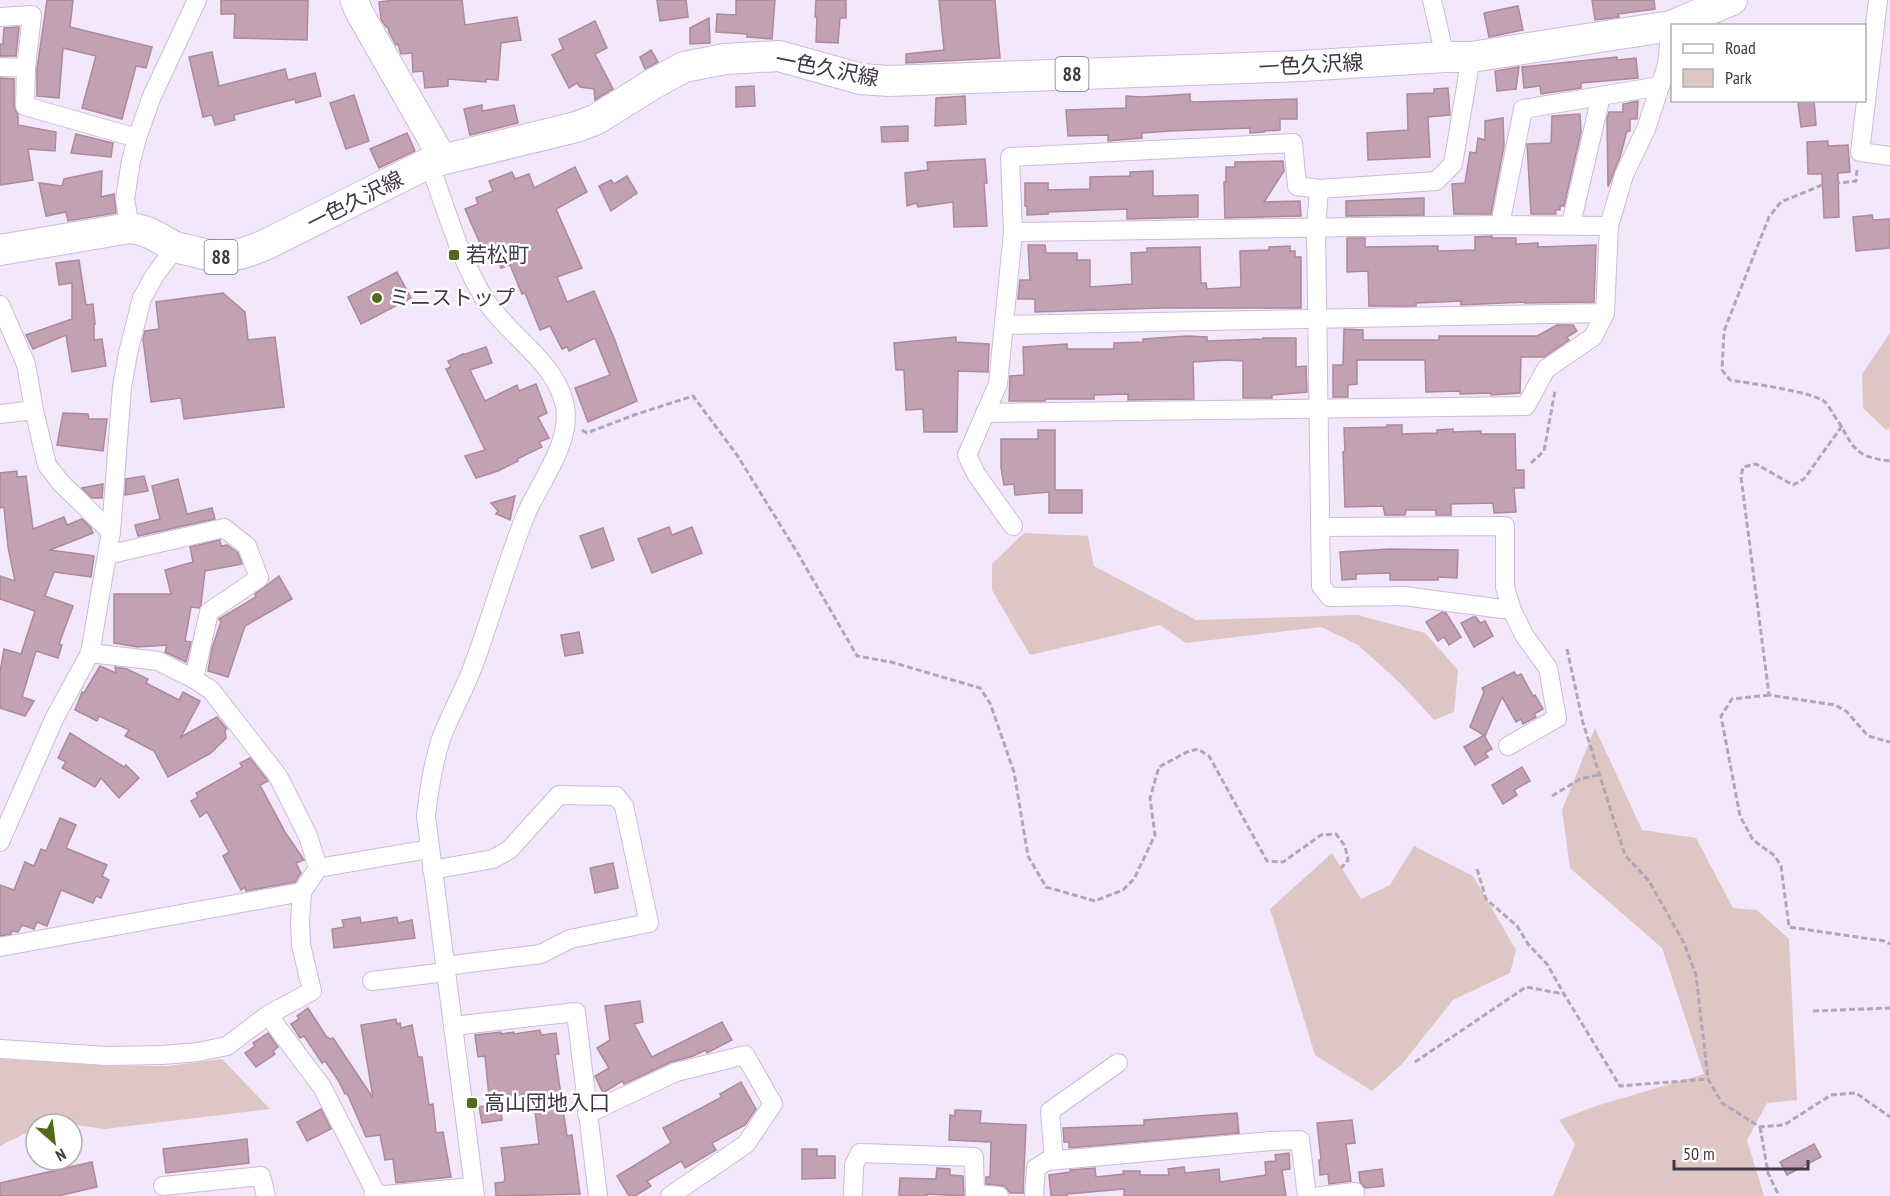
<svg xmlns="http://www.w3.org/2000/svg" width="1890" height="1196" font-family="'PT Sans Narrow','Noto Sans JP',sans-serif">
  <rect width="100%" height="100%" fill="#f3e7fb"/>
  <g fill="#dec6c5">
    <polygon points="1890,333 1890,428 1886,430 1863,408 1862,374"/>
    <polygon points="1024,533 1088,536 1094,566 1196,620 1357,615 1425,633 1458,670 1454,712 1434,720 1401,684 1358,645 1321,627 1186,643 1160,625 1030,655 992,590 992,564"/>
    <polygon points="1595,728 1642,830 1696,838 1733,908 1757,910 1789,939 1797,1100 1767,1103 1747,1140 1764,1196 1553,1196 1575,1144 1559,1120 1596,1106 1704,1074 1662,948 1570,868 1562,810"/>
    <polygon points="1414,846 1473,876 1516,950 1510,973 1453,1000 1402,1064 1372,1091 1315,1055 1270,909 1332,853 1361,899 1390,885"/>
    <polygon points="0,1059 112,1066 168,1066 222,1059 270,1109 104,1129 49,1121 43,1124 36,1124 36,1128 0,1146"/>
  </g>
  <g fill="#c2a1b2" stroke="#ac899b" stroke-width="1.5">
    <polygon points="47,0 73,0 70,27 152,47 146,68 136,66 122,119 82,108 96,56 63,48 59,98 37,96 37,69"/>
    <polygon points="221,0 308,0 307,40 234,38 235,14 221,14"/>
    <polygon points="395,0 462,0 465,25 517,17 521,40 501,43 498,80 486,79 486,82 448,79 448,86 425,88 423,71 413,72 412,53 401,54 398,44 396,45 389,32 388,27 386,27 381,19 379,2"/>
    <polygon points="657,0 686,0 688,17 660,21"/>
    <polygon points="736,0 775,0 772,39 747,37 747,34 716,32 717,14 736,15"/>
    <polygon points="816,0 846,0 846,18 840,18 838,43 816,42 817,17 815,17"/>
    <polygon points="939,0 995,0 1000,58 906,63 906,54 944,50"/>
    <polygon points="1592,0 1654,0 1655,9 1618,14 1619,17 1595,20"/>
    <polygon points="1518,6 1523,30 1489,37 1484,13"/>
    <polygon points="709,18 710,43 690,44 690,28"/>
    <polygon points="595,21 607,48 595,54 613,89 595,100 594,89 580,87 577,83 569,88 552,55 563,49 559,39"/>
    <polygon points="19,27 16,56 0,56 0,44 3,44 4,28"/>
    <polygon points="651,50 658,62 645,69 640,57"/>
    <polygon points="212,52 219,86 285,69 288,80 315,73 321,96 296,103 295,99 234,115 235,120 215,125 212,115 203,117 189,57"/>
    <polygon points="1617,57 1617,60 1636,58 1638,78 1581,83 1581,88 1541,94 1540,86 1524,88 1522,67"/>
    <polygon points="1519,67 1516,89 1497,91 1495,71"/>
    <polygon points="0,78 14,79 14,106 18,115 18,125 56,132 55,151 28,149 33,180 0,185"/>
    <polygon points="754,86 755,106 736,107 736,87"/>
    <polygon points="1448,88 1450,115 1428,117 1430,157 1368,160 1367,133 1408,130 1407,94 1434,93 1434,89"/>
    <polygon points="1190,94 1190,101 1194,102 1297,99 1297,119 1280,119 1280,130 1264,131 1264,132 1250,133 1250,128 1170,131 1142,133 1142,138 1108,141 1108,135 1068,136 1066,110 1126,108 1126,96 1142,97"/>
    <polygon points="354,95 369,141 346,149 330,103"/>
    <polygon points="965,96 966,124 935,126 936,98"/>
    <polygon points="1814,100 1816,125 1801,127 1798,102"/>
    <polygon points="1638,101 1637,119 1630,119 1630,131 1627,131 1620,157 1608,187 1607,119 1609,112 1623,112 1623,104"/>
    <polygon points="482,105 482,111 514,105 518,123 470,135 464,109"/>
    <polygon points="1580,114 1581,132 1564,206 1560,206 1560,210 1555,210 1556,214 1531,214 1527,144 1551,143 1552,116"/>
    <polygon points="1503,118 1504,146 1491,214 1454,214 1452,184 1465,183 1470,152 1476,153 1478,138 1485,140 1485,121"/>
    <polygon points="908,126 908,141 882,142 881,127"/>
    <polygon points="407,133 415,151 379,168 370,149"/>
    <polygon points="76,134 113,143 111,157 71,153"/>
    <polygon points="1828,141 1828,146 1848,145 1850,172 1838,173 1839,217 1824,218 1822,174 1808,174 1807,142"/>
    <polygon points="985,159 987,183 984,183 987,226 954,227 953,202 918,207 916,203 907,206 905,173 928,170 927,162"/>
    <polygon points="1283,161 1284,171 1264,202 1300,201 1301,216 1225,218 1224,182 1226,182 1226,167 1235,167 1235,162"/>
    <polygon points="575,167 587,192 556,209 582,268 557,277 567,302 594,291 614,338 637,401 588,422 575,388 610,375 595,338 569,351 567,347 562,349 550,326 540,330 525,293 522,294 510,265 501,268 494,251 485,255 465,209 478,204 476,198 493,191 489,181 512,172 515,179 529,174 534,188"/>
    <polygon points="102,171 101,197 114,194 116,213 68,221 66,212 46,216 39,183 62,186 64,179"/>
    <polygon points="1153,171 1153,196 1198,195 1198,217 1127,219 1127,209 1048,212 1048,214 1027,215 1027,206 1025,206 1025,183 1048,183 1048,190 1090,189 1090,177 1130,176 1130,172"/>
    <polygon points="627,176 637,193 611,211 599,186 611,180 614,184"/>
    <polygon points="1424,198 1424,215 1346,216 1346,201"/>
    <polygon points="1872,215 1873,220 1890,219 1890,248 1856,251 1853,217"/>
    <polygon points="1492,236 1492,238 1516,238 1516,244 1538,243 1538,247 1596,245 1594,302 1525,303 1525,302 1461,305 1461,301 1416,303 1416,306 1369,306 1368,271 1347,272 1347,238 1365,238 1365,247 1438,246 1438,251 1475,250 1475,237"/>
    <polygon points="1028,245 1045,245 1046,253 1077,253 1077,260 1090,260 1090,287 1132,284 1131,253 1147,252 1147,248 1200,247 1201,283 1206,283 1207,289 1241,287 1240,251 1269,250 1269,247 1290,246 1290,251 1295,251 1295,257 1301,257 1301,308 1162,308 1035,312 1035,299 1018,299 1020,280 1030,280"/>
    <polygon points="79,260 86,305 93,304 95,324 94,324 94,340 102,339 106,366 72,372 66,335 33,349 26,335 72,319 72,283 59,285 56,263"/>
    <polygon points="397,272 411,298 361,324 348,297"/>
    <polygon points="223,293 245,312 248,340 275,337 284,407 184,419 181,398 151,402 143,339 145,331 159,329 156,302"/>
    <polygon points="1557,325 1573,325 1577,331 1567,337 1569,340 1544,357 1521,357 1520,393 1491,395 1491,393 1460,394 1460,391 1426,392 1425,360 1357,360 1357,384 1348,385 1348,397 1333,397 1333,365 1343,365 1344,329 1363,330 1363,340 1439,340 1439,336 1537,336"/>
    <polygon points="1187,336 1207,337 1207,341 1263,339 1263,338 1296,338 1296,367 1306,366 1307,392 1272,395 1272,398 1243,398 1243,361 1226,360 1193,362 1194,399 1128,400 1128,394 1094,395 1094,399 1045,399 1045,401 1009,401 1010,376 1024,375 1023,347 1067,344 1067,349 1114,349 1114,343 1143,342 1143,339"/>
    <polygon points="956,337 956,342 989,344 988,372 958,371 957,432 924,432 923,409 906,410 904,370 896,370 894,343"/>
    <polygon points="486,347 492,363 470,370 485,401 517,385 519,391 536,384 547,413 538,417 549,438 539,442 542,447 517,459 518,461 498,471 476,478 465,456 485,450 446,369 451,367 448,361 463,354 463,355"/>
    <polygon points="63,413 88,414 89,419 107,419 103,451 57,445"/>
    <polygon points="1387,425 1402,425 1402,434 1437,433 1437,430 1453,429 1453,432 1481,431 1481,434 1515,434 1516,470 1524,470 1524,488 1514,488 1516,512 1494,513 1493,503 1451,504 1451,515 1436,515 1436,510 1406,510 1405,515 1385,515 1383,506 1345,507 1343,452 1345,451 1344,428 1387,427"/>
    <polygon points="1038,430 1055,430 1055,490 1082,490 1082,513 1049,513 1049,492 1015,495 1014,484 1004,485 1001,468 1001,439 1038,439"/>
    <polygon points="17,471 17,477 26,476 33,529 64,517 67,525 82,519 91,528 93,533 50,550 94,556 91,577 54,572 45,596 73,606 59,644 62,645 58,658 36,651 22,697 34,701 25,716 0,708 0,672 4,649 21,654 35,611 0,599 0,576 15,581 8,547 4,507 0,508 0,473"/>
    <polygon points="144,476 148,491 125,495 126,479"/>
    <polygon points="178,479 187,514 212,508 215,519 138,536 135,525 160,519 152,486"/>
    <polygon points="103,484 102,498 92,498 82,488"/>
    <polygon points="515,496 510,520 496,514 498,511 491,503"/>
    <polygon points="669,527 672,535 692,527 702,553 652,573 638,539"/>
    <polygon points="603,528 614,560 592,568 580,536"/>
    <polygon points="220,540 221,546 227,545 238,553 242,564 205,571 201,605 199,608 191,607 185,641 191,642 186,662 165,652 167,645 138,647 114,643 114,594 171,594 165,570 193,562 190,547"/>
    <polygon points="1390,549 1458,550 1457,578 1438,577 1438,580 1390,580 1390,573 1356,574 1356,579 1342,580 1340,552"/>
    <polygon points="279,576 292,599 245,626 228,677 208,671 212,648 221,622 219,619 256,597 255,594"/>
    <polygon points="1442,612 1446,613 1461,637 1449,645 1444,637 1438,641 1426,622"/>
    <polygon points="1473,617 1476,617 1480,623 1485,621 1493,636 1474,647 1461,623"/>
    <polygon points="579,632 583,653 565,656 561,635"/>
    <polygon points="100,666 116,673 115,667 127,669 148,679 146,683 179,700 183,692 200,701 181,737 217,717 227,729 225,730 226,738 211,753 168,777 154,751 125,736 129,730 99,716 97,721 75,710 82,692 84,693"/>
    <polygon points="1514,672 1517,676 1521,674 1533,696 1535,695 1543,709 1534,714 1536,717 1523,724 1521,719 1516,722 1502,697 1485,736 1470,727 1484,692 1482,688"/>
    <polygon points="70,733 124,767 126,765 139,778 119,798 101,778 95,787 62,768 66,762 58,758"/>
    <polygon points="1484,735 1492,749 1485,753 1488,757 1475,765 1464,747"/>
    <polygon points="250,758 268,781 260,785 285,832 304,860 296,863 301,873 295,882 246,891 245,887 241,890 223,856 229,852 207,812 200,817 191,801 198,797 196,793 242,767 240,763"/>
    <polygon points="1522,767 1530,781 1514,790 1517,795 1503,804 1492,785"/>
    <polygon points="60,818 76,825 66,848 107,865 102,876 109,880 101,898 96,896 93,903 61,890 47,926 37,922 34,929 22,925 18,932 12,931 11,934 0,936 0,885 14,890 25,862 34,866 41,849 46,851"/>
    <polygon points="613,863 618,888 595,893 590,868"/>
    <polygon points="360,917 361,923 397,917 398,923 412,920 415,938 334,948 332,929 344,927 342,920"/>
    <polygon points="640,1001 643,1022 634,1024 652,1057 722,1022 732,1040 707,1053 706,1050 693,1056 671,1062 624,1084 622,1081 603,1093 595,1076 609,1068 597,1048 610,1040 605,1006"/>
    <polygon points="308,1008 326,1036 330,1039 333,1038 373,1098 361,1025 396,1019 397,1024 400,1023 401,1028 412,1025 418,1057 422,1057 429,1105 433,1104 436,1133 443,1132 451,1177 396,1183 393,1159 385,1160 380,1135 366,1137 347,1093 345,1094 338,1080 325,1061 322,1063 304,1036 300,1038 291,1024 299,1019 297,1016"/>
    <polygon points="540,1030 541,1035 556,1033 559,1054 555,1054 567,1136 572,1135 580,1194 496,1196 495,1183 504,1182 505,1178 501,1148 539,1144 533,1094 489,1097 485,1056 478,1057 475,1035 501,1032 501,1034 514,1032 514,1034"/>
    <polygon points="268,1033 278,1047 273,1051 275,1054 256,1067 245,1053 255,1046 253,1043"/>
    <polygon points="741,1082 756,1109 745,1125 712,1143 716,1150 685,1168 681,1161 647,1181 651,1186 635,1196 629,1196 617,1176 671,1143 663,1128 722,1097 720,1094"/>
    <polygon points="500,1104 502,1120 482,1123 479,1107"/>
    <polygon points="321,1109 331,1129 307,1141 297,1122"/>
    <polygon points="955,1110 981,1111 980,1123 1026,1125 1023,1193 1010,1193 1005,1186 986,1184 986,1177 990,1177 991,1142 949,1140 950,1115 955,1116"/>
    <polygon points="1237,1113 1239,1133 1069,1148 1069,1142 1064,1142 1063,1128 1144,1125 1144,1120"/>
    <polygon points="1352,1120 1355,1143 1346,1144 1351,1181 1329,1184 1328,1174 1320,1175 1319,1160 1321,1160 1317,1123"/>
    <polygon points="247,1139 249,1163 166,1173 163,1149"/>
    <polygon points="1814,1144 1821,1157 1787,1175 1780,1162"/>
    <polygon points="802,1149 817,1149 817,1156 835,1156 835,1178 802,1179"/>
    <polygon points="1289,1153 1290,1169 1282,1170 1286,1196 1124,1196 1124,1189 1067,1194 1067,1196 1051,1196 1049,1175 1070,1172 1070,1170 1095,1168 1096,1177 1124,1174 1123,1171 1140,1171 1140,1175 1169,1175 1168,1169 1184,1167 1185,1173 1219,1169 1220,1182 1266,1175 1265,1162 1276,1161 1275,1155"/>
    <polygon points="92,1162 97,1187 58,1196 0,1196 0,1183"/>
    <polygon points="937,1168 950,1169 950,1175 963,1176 964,1196 927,1194 927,1196 899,1196 900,1178 936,1179"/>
    <polygon points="1382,1169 1384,1186 1365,1188 1360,1182 1359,1172"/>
  </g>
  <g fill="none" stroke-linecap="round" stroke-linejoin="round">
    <g stroke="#cebada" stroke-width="20">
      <g id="street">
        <polyline points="1432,0 1445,57"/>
        <polyline points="1878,0 1860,152 1890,156"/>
        <polyline points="0,17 32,15 26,68"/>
        <polyline points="1471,57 1453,164 1436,181 1319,189 1316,229 1321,586 1330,597 1404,596 1502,609 1511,608"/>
        <polyline points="0,67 26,68 25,106 137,138"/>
        <path d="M 429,163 C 446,208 459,257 484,298 C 507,335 556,361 565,406 C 572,445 537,485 524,519 C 506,566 492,614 475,661 C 466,687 452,711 442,736 C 433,762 429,789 426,816 L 475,1196"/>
        <polyline points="1571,224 1601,96"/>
        <polyline points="1500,225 1523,109 1660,86"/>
        <polyline points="130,228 125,199 131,161 137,138 152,96 197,0"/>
        <polyline points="1013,232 1500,225 1609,226"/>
        <polyline points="0,305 26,364 34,410 47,465 61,483 111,532"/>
        <polyline points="1004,325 1605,313"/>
        <polyline points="985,413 1526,406 1546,369 1593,337 1605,313 1609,226 1624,175 1646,129 1667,65 1671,26"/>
        <polyline points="0,414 34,410"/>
        <polyline points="1013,526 976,474 967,455 998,384 1013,232 1010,157 1293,143 1297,186 1319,189"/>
        <polyline points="1321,527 1505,526 1505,587 1511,608 1524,635 1548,668 1557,718 1508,746"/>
        <polyline points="107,555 224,528 247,546 259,578 209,612 194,679"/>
        <polyline points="90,653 158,661 194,679 211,690 278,776 308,836 318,868 429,849"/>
        <polyline points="0,842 54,719 90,653 111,532 122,387 128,353 142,298 155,275 176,247"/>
        <polyline points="432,870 493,859 509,850 559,795 616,796 624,806 649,923 570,939 541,954 445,966"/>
        <polyline points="0,947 302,892"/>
        <polyline points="372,981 446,972"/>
        <polyline points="268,1015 322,1087 377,1195"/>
        <polyline points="453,1026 576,1012 598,1196"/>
        <polyline points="0,1049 107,1056 162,1055 198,1052 227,1046 268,1015 312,991 301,945 300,920 302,892 318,868"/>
        <polyline points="587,1114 676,1072 745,1055 773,1104 746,1144 670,1196"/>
        <polyline points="1054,1160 1050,1111 1118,1063"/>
        <polyline points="163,1186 261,1176 266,1196"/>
        <polyline points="975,1194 999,1196"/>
        <polyline points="373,1196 473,1187"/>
        <polyline points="853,1196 854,1165 860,1153 974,1157 975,1196"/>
        <polyline points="1034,1196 1036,1168 1047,1161 1271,1141 1300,1140 1307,1196"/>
        <polyline points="1320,1196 1355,1192"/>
      </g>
    </g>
    <g stroke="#cebada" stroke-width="29">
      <polyline id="secondary" points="354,0 359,12 443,159"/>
    </g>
    <g stroke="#cebada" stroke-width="32">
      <path id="primary" d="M 0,250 L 130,228 C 151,231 156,237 173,246 C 180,249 189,250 196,252 C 224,260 239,256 265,245 L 429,163 L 576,127 L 595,120 L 653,84 L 684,67 L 725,59 L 779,56 L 861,79 L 889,81 L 1301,66 L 1445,57 L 1471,57 L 1671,26 L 1732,0"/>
    </g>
    <g stroke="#b1a6b8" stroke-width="3" stroke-dasharray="6 3" stroke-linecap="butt">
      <path d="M 1857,170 L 1856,181 L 1822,185 L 1781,202 L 1769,217 L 1724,331 L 1722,370 L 1730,380 C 1748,383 1814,392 1825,402 C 1828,405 1831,410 1833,414 C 1855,444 1848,456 1890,461"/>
      <polyline points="1842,426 1804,479 1793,485 1756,464 1743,467 1741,477 1769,695 1835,705 1846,711 1868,736 1890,742"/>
      <polyline points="582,430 587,433 634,415 693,396 737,455 797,552 857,656 891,662 980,688 990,703 1014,772 1028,856 1046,887 1095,901 1123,890 1134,879 1155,835 1150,798 1159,767 1187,752 1198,749 1209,756 1267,861 1283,862 1321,835 1336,834 1345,846 1348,860 1341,868"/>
      <polyline points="1531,463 1544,451 1555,391"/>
      <polyline points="1567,649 1583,723 1625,855 1649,881 1684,943 1696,975 1708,1079"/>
      <polyline points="1769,695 1732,699 1721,716 1740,816 1753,840 1775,856 1781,866 1789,927 1884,941 1890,944"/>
      <polyline points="1552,796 1580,779 1598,775"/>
      <polyline points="1477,869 1486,899 1517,926 1528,944 1547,964 1564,994 1620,1086 1708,1079 1722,1103 1760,1127 1784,1125 1831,1095 1856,1093 1890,1117"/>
      <polyline points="1813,1011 1890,1008"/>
      <polyline points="1415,1062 1526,987 1564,994"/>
      <polyline points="1760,1127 1768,1173 1779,1196"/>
    </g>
    <use href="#street" stroke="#fff" stroke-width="18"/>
    <use href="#secondary" stroke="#fff" stroke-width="27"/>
    <use href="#primary" stroke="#fff" stroke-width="30"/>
  </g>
  <g fill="#526a19" stroke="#fff" stroke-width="2">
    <rect x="448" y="249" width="12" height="12" rx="3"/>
    <circle cx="377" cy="298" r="6"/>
    <rect x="466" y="1097" width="12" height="12" rx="3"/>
  </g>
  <g text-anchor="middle" stroke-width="5" stroke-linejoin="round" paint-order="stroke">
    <g fill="#fff" stroke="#79747d" stroke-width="1.5">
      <rect x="1055.5" y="57" width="33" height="34" rx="4.5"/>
      <rect x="204.5" y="240" width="33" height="34" rx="4.5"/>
    </g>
    <g font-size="20" font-weight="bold" fill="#403845">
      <text x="1072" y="81">88</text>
      <text x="221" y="264">88</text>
    </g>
    <g font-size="21" fill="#403845" stroke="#fff">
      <text transform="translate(1311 65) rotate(-3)" y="7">一色久沢線</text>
      <text transform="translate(827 69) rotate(11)" y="7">一色久沢線</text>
      <text transform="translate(355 201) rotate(-27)" y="7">一色久沢線</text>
    </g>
    <g font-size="21" fill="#403845" stroke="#fff" text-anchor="start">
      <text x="466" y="262">若松町</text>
      <text x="389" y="305">ミニストップ</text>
      <text x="484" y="1110">高山団地入口</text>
    </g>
  </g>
  <rect x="1671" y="24" width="195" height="78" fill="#ffffff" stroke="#b3afb5" stroke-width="1.5"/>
  <rect x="1683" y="44" width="30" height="9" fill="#ffffff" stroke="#b3afb5" stroke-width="1.5"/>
  <text x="1725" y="54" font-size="18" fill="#403845">Road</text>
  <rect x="1683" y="69" width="30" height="18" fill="#dec6c5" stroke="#b3afb5" stroke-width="1.5"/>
  <text x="1725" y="84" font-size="18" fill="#403845">Park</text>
  <g transform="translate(54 1142) rotate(152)"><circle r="28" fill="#ffffff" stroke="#b3afb5" stroke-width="1.5"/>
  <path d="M0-4.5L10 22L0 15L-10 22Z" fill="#526a19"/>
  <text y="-9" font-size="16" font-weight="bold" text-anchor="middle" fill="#403845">N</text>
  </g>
  <path d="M1674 1160v9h134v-9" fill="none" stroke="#403845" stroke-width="3"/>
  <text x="1683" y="1160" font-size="18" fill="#403845" stroke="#ffffff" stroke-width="4.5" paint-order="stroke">50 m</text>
</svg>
